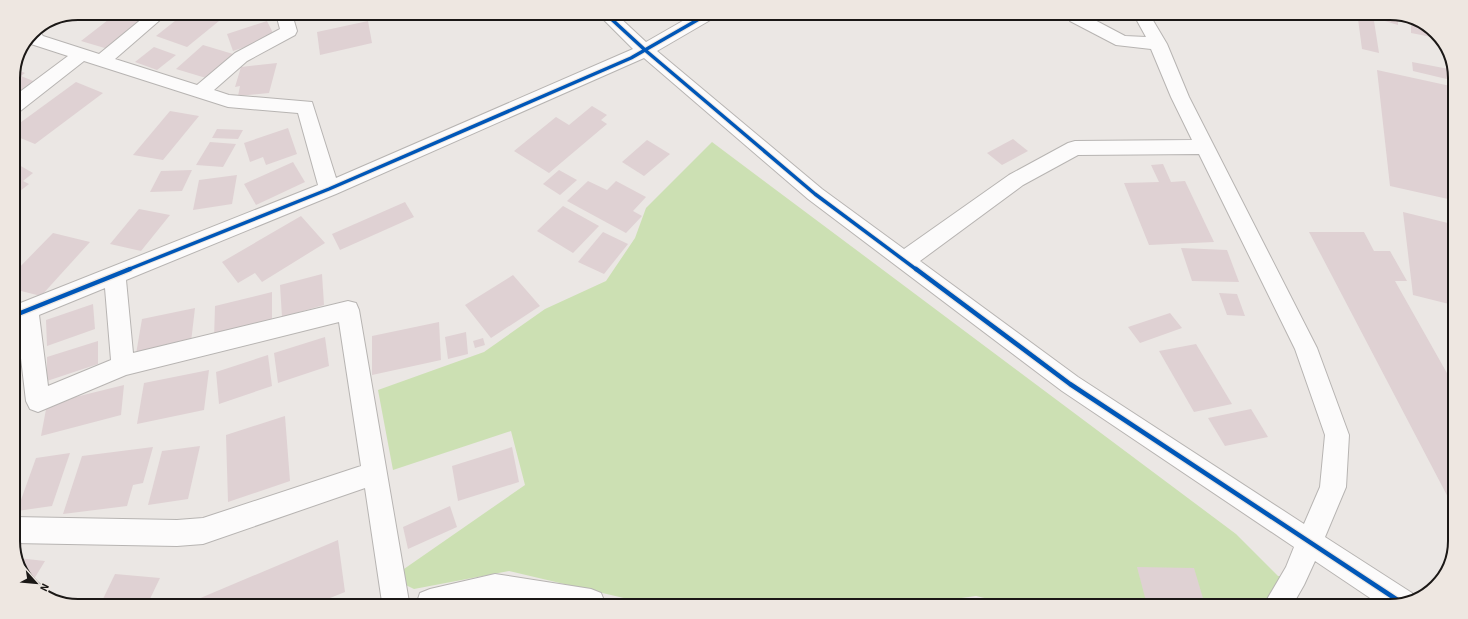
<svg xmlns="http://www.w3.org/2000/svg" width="1468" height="619" font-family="'Source Sans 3',sans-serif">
  <rect width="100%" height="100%" fill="#ebe7e4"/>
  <polygon fill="#cce0b3" points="712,142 1236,534 1278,576 1295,576 1276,606 1014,605 976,596 918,604 645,603 509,571 414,589 391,578 525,485 511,431 393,470 378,390 484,352 545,309 606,281 635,238 646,208"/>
  <g fill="#dfd1d3">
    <polygon points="117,13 144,20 108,49 81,41"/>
    <polygon points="185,13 195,13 219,21 187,47 156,36"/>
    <polygon points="223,14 244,14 225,19"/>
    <polygon points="1375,18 1398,18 1398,25"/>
    <polygon points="1358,19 1374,21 1379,53 1362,49"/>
    <polygon points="267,21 275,37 233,51 227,34"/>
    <polygon points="368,21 372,43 320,55 317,32"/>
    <polygon points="1411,24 1426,27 1442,39 1411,33"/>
    <polygon points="203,45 233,54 206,78 176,69"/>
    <polygon points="154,47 176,55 157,70 135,62"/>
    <polygon points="1412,62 1454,70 1455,81 1413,71"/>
    <polygon points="277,63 269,93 238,96 240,86 235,87 241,67"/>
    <polygon points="15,69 25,73 21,76 38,83 13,101 13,74"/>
    <polygon points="1377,70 1455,87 1453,305 1413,295 1403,212 1452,224 1448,199 1390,186"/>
    <polygon points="76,82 103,93 35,144 13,135 13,128"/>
    <polygon points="592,106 607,115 601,120 607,124 549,173 514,151 556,117 569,125"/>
    <polygon points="170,111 199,116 163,160 133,155"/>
    <polygon points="288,128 297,154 266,165 263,157 250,162 244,143"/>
    <polygon points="217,129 243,130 238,139 212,138"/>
    <polygon points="1013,139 1028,151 1002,165 987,153"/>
    <polygon points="647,140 670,154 644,176 622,162"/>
    <polygon points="210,142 236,144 223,167 196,165"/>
    <polygon points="293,162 305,182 256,205 244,184"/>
    <polygon points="1163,164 1171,182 1185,181 1214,242 1149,245 1124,183 1159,182 1151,165"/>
    <polygon points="19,165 33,173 23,181 29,184 15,195 13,194 13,169"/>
    <polygon points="192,170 182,191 150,192 161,171"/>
    <polygon points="559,170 577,180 560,195 543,184"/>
    <polygon points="237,175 232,204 193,210 199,180"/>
    <polygon points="588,181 607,190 616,181 646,197 633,211 642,216 626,233 567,201"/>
    <polygon points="405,202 414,217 340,250 332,234"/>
    <polygon points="563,206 599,226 573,253 537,231"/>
    <polygon points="139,209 170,215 141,251 110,244"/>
    <polygon points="301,216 325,243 262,282 255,273 238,283 222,262"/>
    <polygon points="603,232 628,244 604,274 578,262"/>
    <polygon points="1309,232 1364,232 1374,251 1390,251 1407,281 1395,281 1452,382 1451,503"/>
    <polygon points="53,233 90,242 41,296 13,289 13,274"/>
    <polygon points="1181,248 1227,250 1239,282 1192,281"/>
    <polygon points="322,274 324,305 282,317 280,285"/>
    <polygon points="513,275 540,306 491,338 465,305"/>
    <polygon points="272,292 272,323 214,338 215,306"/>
    <polygon points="1219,293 1237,294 1245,316 1227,315"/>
    <polygon points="93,304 95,329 47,346 46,320"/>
    <polygon points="195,308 191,342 136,354 142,319"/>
    <polygon points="1170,313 1182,328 1140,343 1128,327"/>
    <polygon points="439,322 441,360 372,375 372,336"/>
    <polygon points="466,332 468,354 448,359 445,337"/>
    <polygon points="325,337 329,366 278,383 274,353"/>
    <polygon points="483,338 485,345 475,348 473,341"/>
    <polygon points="98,341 98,364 47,381 47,357"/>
    <polygon points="1196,344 1232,404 1194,412 1159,351"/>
    <polygon points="268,355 272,386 219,404 216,372"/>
    <polygon points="209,370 204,410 137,424 144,383"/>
    <polygon points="124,385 121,415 41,436 47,404"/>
    <polygon points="13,388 15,388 18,414 13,416"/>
    <polygon points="1251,409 1268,437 1225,446 1208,418"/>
    <polygon points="285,416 290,481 228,502 226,435"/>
    <polygon points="200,446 188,499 148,505 162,451"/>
    <polygon points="153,447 143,483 133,485 127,506 63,514 82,456"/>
    <polygon points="512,447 519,482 458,501 452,466"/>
    <polygon points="70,453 52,506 17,511 36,458"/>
    <polygon points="450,506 457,527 408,549 403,527"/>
    <polygon points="338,540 345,592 320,602 191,602"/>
    <polygon points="18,558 45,561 31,584 26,580"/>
    <polygon points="1137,567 1194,568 1205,605 1147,605"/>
    <polygon points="115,574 160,578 149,601 102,601"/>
  </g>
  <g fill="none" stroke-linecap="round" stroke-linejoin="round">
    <g stroke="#b7b4b2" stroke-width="2">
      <g id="minor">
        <path d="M 149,13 L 168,13 L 115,59 L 197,85 L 235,53 L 280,29 L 276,14 L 292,14 L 297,31 L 295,35 L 247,61 L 214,90 L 229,95 L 312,102 L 336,178 L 633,49 L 599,15 L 617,15 L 646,42 L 693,15 L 714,15 L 712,19 L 657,51 L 822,189 L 904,249 L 1009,175 L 1068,143 L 1075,141 L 1192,140 L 1171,97 L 1151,49 L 1116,45 L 1070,21 L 1068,17 L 1089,17 L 1125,36 L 1146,37 L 1135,17 L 1151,17 L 1167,44 L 1189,97 L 1317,348 L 1349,435 L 1346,487 L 1325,537 L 1412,593 L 1414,599 L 1390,606 L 1382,606 L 1315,561 L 1304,585 L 1292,606 L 1263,606 L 1286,567 L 1294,547 L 1062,391 L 808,199 L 644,58 L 336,194 L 126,280 L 133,353 L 348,301 L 356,303 L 359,310 L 409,602 L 382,602 L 365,488 L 203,544 L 177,546 L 13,543 L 13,517 L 177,520 L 203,518 L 361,466 L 339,322 L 126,375 L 38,412 L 30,409 L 26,401 L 17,324 L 13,325 L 13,306 L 318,185 L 298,113 L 228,107 L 84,61 L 19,112 L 13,113 L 13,97 L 68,56 L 31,44 L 28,40 L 32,32 L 38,29 L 43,36 L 99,54 ZM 1199,154 L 1295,349 L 1325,435 L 1320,487 L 1304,524 L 1078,377 L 920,261 L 1023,185 L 1078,155 ZM 105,288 L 111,360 L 48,386 L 39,315 Z"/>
        <polygon points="495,574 591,589 601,593 605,603 417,602 420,593 430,589"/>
      </g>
    </g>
    <use href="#minor" fill="#fcfbfb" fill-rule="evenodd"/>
    <g stroke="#eee7e1" stroke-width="5.5">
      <g id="cycleway-far1">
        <polyline points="607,15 645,50 815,194 917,270"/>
        <polyline points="127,270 329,189 631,58 706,15"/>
      </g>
    </g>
    <g stroke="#eee7e1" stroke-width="7">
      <g id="cycleway">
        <polyline points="916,269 1070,384 1402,603"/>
        <polyline points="13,316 130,269"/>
      </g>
    </g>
    <use href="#cycleway-far1" stroke="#0057b8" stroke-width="3.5"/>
    <use href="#cycleway" stroke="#0057b8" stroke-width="4.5"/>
  </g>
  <path d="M0 0H1468V619H0ZM78 20H1390A58 58 0 0 1 1448 78V541A58 58 0 0 1 1390 599H78A58 58 0 0 1 20 541V78A58 58 0 0 1 78 20Z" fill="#eee7e1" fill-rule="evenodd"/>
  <path fill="none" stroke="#1b1816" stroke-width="2" d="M78 20H1390A58 58 0 0 1 1448 78V541A58 58 0 0 1 1390 599H78A58 58 0 0 1 20 541V78A58 58 0 0 1 78 20Z"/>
  <g transform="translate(36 583) rotate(117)" stroke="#eee7e1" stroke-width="3" paint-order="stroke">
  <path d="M0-3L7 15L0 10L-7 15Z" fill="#1b1816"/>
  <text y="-6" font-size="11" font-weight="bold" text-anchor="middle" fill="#1b1816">N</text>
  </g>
</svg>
